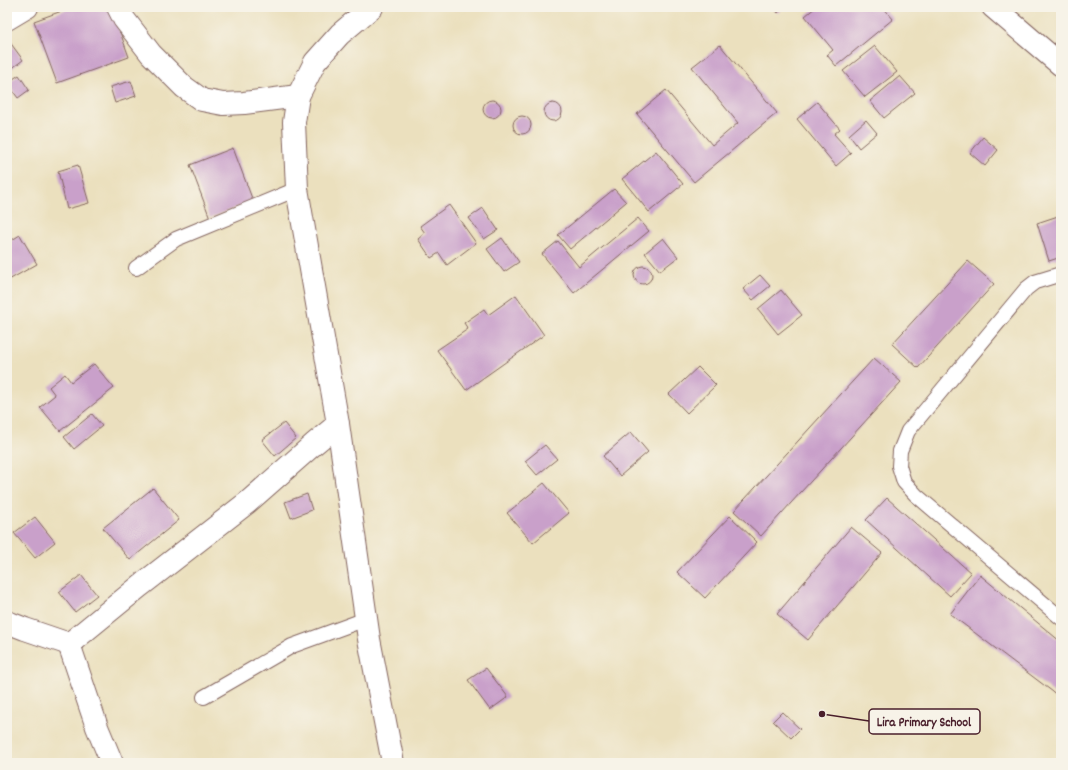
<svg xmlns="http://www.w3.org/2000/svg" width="1068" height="770" font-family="Dekko,sans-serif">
  <rect width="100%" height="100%" fill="#f7f3e8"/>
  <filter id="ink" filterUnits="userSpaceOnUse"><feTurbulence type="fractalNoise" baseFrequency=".025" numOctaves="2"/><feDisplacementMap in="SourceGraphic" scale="8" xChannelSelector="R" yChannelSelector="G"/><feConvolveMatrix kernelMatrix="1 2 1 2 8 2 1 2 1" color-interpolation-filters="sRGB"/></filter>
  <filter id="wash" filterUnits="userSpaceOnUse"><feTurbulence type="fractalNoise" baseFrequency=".012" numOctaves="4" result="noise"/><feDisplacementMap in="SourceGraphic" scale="16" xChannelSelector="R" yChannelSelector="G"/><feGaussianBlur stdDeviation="0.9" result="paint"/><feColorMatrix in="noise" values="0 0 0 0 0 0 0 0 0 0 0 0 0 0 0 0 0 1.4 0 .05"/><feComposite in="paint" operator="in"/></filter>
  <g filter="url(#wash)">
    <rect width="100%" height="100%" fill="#ebe0be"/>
    <g id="blocks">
      <g fill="#c9a0ca">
        <polygon points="73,7 111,7 129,57 57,83 34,21"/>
        <polygon points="772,7 784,7 778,13"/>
        <polygon points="816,7 883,7 893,19 836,66 827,55 833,50 805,16"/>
        <polygon points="9,41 23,60 7,72 7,43"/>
        <polygon points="720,45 777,113 694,182 637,114 666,90 712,145 738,123 692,67"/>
        <polygon points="875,46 897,72 865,97 843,71"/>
        <polygon points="19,75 29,90 18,98 7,83"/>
        <polygon points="900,76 915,93 884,118 870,101"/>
        <polygon points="131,81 136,96 115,103 110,87"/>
        <circle cx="492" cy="109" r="9"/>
        <polygon points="817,102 840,129 834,134 851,153 836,166 797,119"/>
        <circle cx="553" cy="112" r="9"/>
        <circle cx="522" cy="125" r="9"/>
        <polygon points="866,120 877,133 859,148 849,135"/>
        <polygon points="983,137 998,150 985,166 970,153"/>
        <polygon points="233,148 253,201 210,218 190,165"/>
        <polygon points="656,151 683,184 649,212 622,179"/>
        <polygon points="78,165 89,203 67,209 58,171"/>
        <polygon points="614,189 626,202 570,249 558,235"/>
        <polygon points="449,205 476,243 447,265 439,253 431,258 418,239 425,233 420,226"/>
        <polygon points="483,208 498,230 484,239 469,218"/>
        <polygon points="1061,215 1061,257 1049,261 1037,223"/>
        <polygon points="638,218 649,231 574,293 542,254 558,241 579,267"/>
        <polygon points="20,235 37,264 7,281 7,243"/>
        <polygon points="502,238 519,262 504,272 487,249"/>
        <polygon points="663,238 678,257 660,271 645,253"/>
        <polygon points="968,261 994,284 918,368 892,344"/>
        <circle cx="643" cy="275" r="9"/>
        <polygon points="760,275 770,286 753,300 743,289"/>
        <polygon points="781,290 802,315 778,334 758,309"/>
        <polygon points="516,295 544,335 466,390 437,350 468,329 464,323 484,309 488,315"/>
        <polygon points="874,358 901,382 761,536 734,511"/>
        <polygon points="94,364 114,388 60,431 40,407 55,395 49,387 65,374 71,382"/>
        <polygon points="698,367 716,385 687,413 669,394"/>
        <polygon points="92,414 102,426 74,449 64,437"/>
        <polygon points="284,423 296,438 275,456 262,440"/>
        <polygon points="631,432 648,452 620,476 603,456"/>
        <polygon points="545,445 557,459 537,475 525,461"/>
        <polygon points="544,483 569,513 533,543 507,513"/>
        <polygon points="153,488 179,520 130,560 103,528"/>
        <polygon points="307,494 312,510 291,518 285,502"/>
        <polygon points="887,498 971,573 950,596 866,520"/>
        <polygon points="730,516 757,542 705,598 677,572"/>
        <polygon points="35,517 55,542 35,558 14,533"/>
        <polygon points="851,527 882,553 808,640 777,614"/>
        <polygon points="81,575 97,595 75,612 59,592"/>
        <polygon points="980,575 1061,642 1061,698 950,614"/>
        <polygon points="486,668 508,697 490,710 468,680"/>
        <polygon points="782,712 800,729 791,738 773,721"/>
      </g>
    </g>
  </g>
  <g filter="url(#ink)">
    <use href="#blocks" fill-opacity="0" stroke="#82635e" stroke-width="1"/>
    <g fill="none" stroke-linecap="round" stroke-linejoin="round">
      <g stroke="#82635e" stroke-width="16">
        <g id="service">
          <polyline points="136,268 176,239 297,189"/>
          <polyline points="1061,274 1035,282 1026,289 908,431 900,451 899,466 904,482 916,495 1061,618"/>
          <polyline points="204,697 292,646 366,619"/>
        </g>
      </g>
      <g stroke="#82635e" stroke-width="24">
        <g id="minor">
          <polyline points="118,7 124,19 151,54 184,87 202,100 223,104 244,103 298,96"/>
          <polyline points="372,7 340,34 315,62 298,96 294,122 295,145 297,189 338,424 369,639 393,763"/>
          <polyline points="7,19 27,7"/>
          <polyline points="7,622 25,629 69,644 140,586 248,502 314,444 338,424"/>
          <polyline points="69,644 97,727 112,763"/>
        </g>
      </g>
      <g stroke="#82635e" stroke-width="24">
        <polyline id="tertiary" points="993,7 1061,65"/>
      </g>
      <use href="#service" stroke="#fff" stroke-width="14"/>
      <use href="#minor" stroke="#fff" stroke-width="22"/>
      <use href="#tertiary" stroke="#fff" stroke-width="22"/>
    </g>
  </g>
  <path fill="none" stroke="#4a1f2b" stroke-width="1.5" d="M822 714L869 721"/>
  <circle fill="#4a1f2b" stroke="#f7f3e8" stroke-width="1.5" cx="822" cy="714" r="4"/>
  <rect fill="#f7f3e8" stroke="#4a1f2b" stroke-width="1.5" x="869" y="709" width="111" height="25" rx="4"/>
  <g font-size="13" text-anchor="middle" font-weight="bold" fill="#4a1f2b">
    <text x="924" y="726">Lira Primary School</text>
  </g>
  <rect width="1068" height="770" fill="none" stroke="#f7f3e8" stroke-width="24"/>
</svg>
